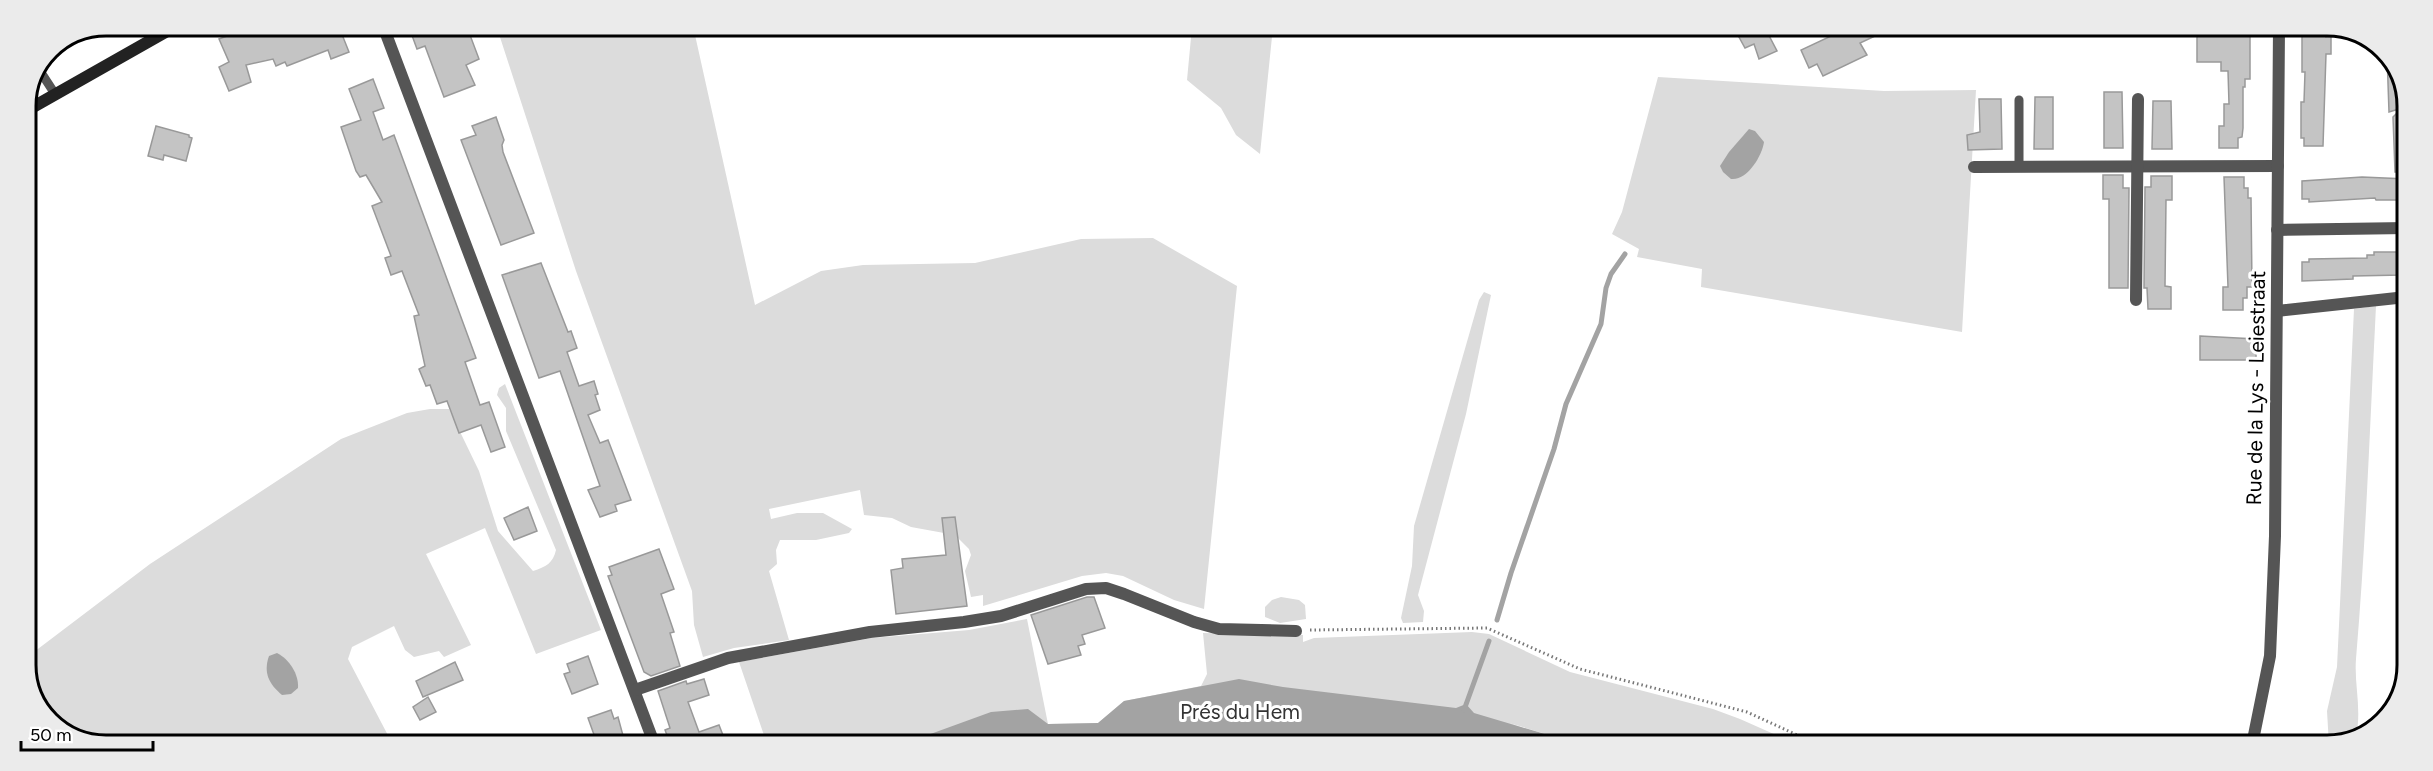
<svg xmlns="http://www.w3.org/2000/svg" width="2433" height="771" font-family="Figtree,sans-serif">
  <rect width="100%" height="100%" fill="#fff"/>
  <g fill="#dcdcdc">
    <polygon points="511,26 693,26 755,305 821,271 863,265 975,263 1081,239 1153,238 1237,286 1204,609 1174,600 1123,576 1106,573 1082,576 983,606 983,595 971,597 965,571 971,555 969,549 955,535 911,527 892,518 864,515 860,490 769,509 771,519 797,513 823,513 852,529 849,533 816,540 780,540 776,550 777,564 769,571 789,640 734,648 703,657 694,625 692,591 576,271 498,31"/>
    <polygon points="1192,27 1273,27 1260,154 1236,135 1221,108 1187,80"/>
    <polygon points="1658,77 1884,91 1976,90 1962,332 1701,287 1702,269 1637,257 1639,249 1612,234 1622,212"/>
    <polygon points="1484,292 1491,295 1466,414 1418,595 1424,611 1423,622 1403,623 1401,618 1412,566 1414,526 1479,300"/>
    <path d="M 2376,306 C 2370,424 2366,541 2356,659 C 2354,685 2362,709 2356,736 L 2329,745 L 2327,711 L 2337,667 L 2354,309 Z"/>
    <path d="M 505,384 L 601,630 L 536,654 L 485,528 L 426,554 L 471,645 L 444,657 L 439,651 L 414,657 L 405,650 L 394,626 L 352,647 L 348,659 L 392,743 L 85,743 L 42,714 L 26,671 L 26,658 L 150,564 L 341,439 L 407,413 L 430,409 L 449,409 L 479,471 L 498,531 L 533,571 C 546,567 553,563 556,550 L 506,431 L 506,408 L 497,395 L 499,388 Z"/>
    <polygon points="1281,597 1299,600 1305,605 1306,619 1280,623 1265,617 1265,607 1272,600"/>
    <polygon points="1027,619 1048,724 1098,723 1124,701 1201,686 1207,674 1203,633 1303,635 1303,642 1314,638 1472,632 1489,634 1570,672 1713,709 1740,719 1799,745 1582,745 1509,723 1573,745 907,744 911,741 903,744 767,744 739,662 872,638 969,630"/>
  </g>
  <g fill="#a3a3a3">
    <path d="M 1749,129 L 1755,131 L 1764,142 C 1762,156 1747,181 1731,179 L 1723,172 L 1720,166 L 1729,152 Z"/>
    <path d="M 277,653 C 289,659 299,674 298,688 L 291,694 L 282,695 C 269,684 263,673 269,656 Z"/>
    <polygon points="1239,679 1283,687 1456,708 1466,704 1474,713 1582,745 903,744 991,712 1028,709 1048,724 1098,723 1124,701"/>
  </g>
  <g fill="none" stroke-linecap="round" stroke-linejoin="round">
    <g stroke="#a3a3a3" stroke-width="5">
      <polyline points="1497,620 1511,573 1554,449 1566,404 1601,324 1606,288 1611,274 1625,254"/>
      <polyline points="1464,710 1489,641"/>
    </g>
  </g>
  <g fill="#c4c4c4" stroke="#999" stroke-width="1.5">
    <polygon points="254,26 342,26 345,35 343,37 349,52 331,59 328,50 287,66 285,62 276,66 273,59 246,65 251,82 229,91 219,67 229,62 219,39"/>
    <polygon points="411,26 461,26 465,36 470,35 479,59 466,65 475,85 444,97 425,46 417,49 410,30 413,29"/>
    <polygon points="1734,28 1765,28 1777,51 1759,59 1754,44 1745,48"/>
    <polygon points="1848,28 1892,28 1860,43 1867,55 1823,76 1817,64 1809,68 1801,50"/>
    <polygon points="2197,28 2250,28 2250,79 2245,79 2245,87 2243,87 2243,128 2242,137 2238,138 2238,148 2219,148 2219,126 2224,126 2224,104 2229,104 2228,71 2221,71 2221,62 2197,62"/>
    <polygon points="2305,28 2326,28 2326,37 2331,36 2331,54 2326,54 2323,146 2304,146 2304,138 2301,138 2301,102 2304,102 2305,72 2302,72 2302,35 2305,35"/>
    <polygon points="2387,54 2391,57 2407,100 2407,172 2395,172 2393,117 2402,108 2389,112"/>
    <polygon points="373,79 384,108 373,112 383,140 394,135 476,358 465,362 480,405 489,402 505,447 491,452 481,425 459,433 447,401 437,404 430,385 426,386 419,369 425,366 414,316 419,315 402,271 391,275 385,258 391,256 372,206 382,202 366,175 360,177 356,171 341,127 361,120 349,89"/>
    <polygon points="2104,92 2122,92 2123,148 2104,148"/>
    <polygon points="2035,97 2053,97 2053,149 2034,149"/>
    <polygon points="1979,99 2001,99 2002,149 1968,150 1967,135 1980,132"/>
    <polygon points="2153,101 2171,101 2172,149 2152,149"/>
    <polygon points="496,117 504,140 502,145 503,152 534,233 501,245 461,140 476,135 472,126"/>
    <polygon points="156,126 189,135 189,137 192,138 186,161 164,155 163,160 148,156"/>
    <polygon points="2103,175 2123,175 2123,188 2129,188 2128,288 2109,288 2109,199 2103,199"/>
    <polygon points="2151,176 2172,176 2172,200 2166,200 2165,286 2171,287 2171,309 2148,309 2147,288 2144,288 2145,187 2151,187"/>
    <polygon points="2224,177 2244,177 2244,188 2248,188 2248,198 2251,198 2252,287 2247,287 2247,298 2243,298 2243,310 2223,310 2223,287 2228,287"/>
    <polygon points="2362,177 2407,179 2407,200 2376,200 2375,198 2309,202 2309,199 2302,199 2302,181"/>
    <polygon points="2374,252 2407,252 2407,273 2402,273 2402,275 2353,276 2353,279 2302,281 2302,262 2309,262 2309,259 2367,258 2367,255 2374,255"/>
    <polygon points="541,263 568,332 571,331 577,348 567,352 579,386 594,381 598,394 595,395 600,410 588,415 600,443 608,440 631,500 615,505 617,511 600,517 588,490 600,486 560,371 539,378 502,275"/>
    <polygon points="2200,336 2256,339 2256,360 2200,360"/>
    <polygon points="528,507 537,531 514,540 504,518"/>
    <polygon points="955,517 967,606 896,614 891,570 903,568 902,559 946,555 942,518"/>
    <polygon points="659,549 674,589 661,594 674,632 670,633 680,666 651,676 644,672 608,576 612,575 609,567"/>
    <polygon points="1087,597 1094,597 1105,628 1082,635 1085,644 1078,646 1081,655 1048,664 1031,615"/>
    <polygon points="588,656 598,684 572,694 564,674 570,672 567,664"/>
    <polygon points="455,662 463,680 423,697 416,681"/>
    <polygon points="704,679 709,695 688,702 699,732 719,725 726,743 670,743 665,730 670,728 658,691 686,681 687,684"/>
    <polygon points="428,697 436,712 420,720 413,707"/>
    <polygon points="611,710 614,719 618,717 625,743 597,743 588,718"/>
  </g>
  <g fill="none" stroke-linecap="round" stroke-linejoin="round">
    <polyline stroke="#777" stroke-width="3" stroke-dasharray="1.5 3" stroke-linecap="butt" points="1310,630 1487,628 1580,669 1747,712 1819,745"/>
    <g stroke="#555" stroke-width="9">
      <polyline points="40,71 55,94"/>
      <polyline points="2019,167 2019,100"/>
    </g>
    <g stroke="#555" stroke-width="12">
      <polyline points="383,26 654,743"/>
      <polyline points="1974,167 2278,166"/>
      <polyline points="2277,230 2407,228"/>
      <polyline points="2136,300 2138,99"/>
      <polyline points="2277,311 2406,297"/>
      <polyline points="635,690 728,658 870,632 964,622 1001,616 1086,589 1106,588 1124,594 1194,622 1219,629 1296,631"/>
      <polyline points="2252,745 2270,656 2275,536 2279,28"/>
    </g>
    <polyline stroke="#222" stroke-width="12" points="26,111 176,26"/>
  </g>
  <g text-anchor="middle" stroke-width="6" stroke-linejoin="round" paint-order="stroke">
    <g font-size="21" fill="#000" stroke="#fff">
      <text transform="translate(2256 388) rotate(-89)" y="7">Rue de la Lys - Leiestraat</text>
    </g>
    <g font-size="21" fill="#333" stroke="#fff">
      <text x="1240" y="719">Prés du Hem</text>
    </g>
  </g>
  <path d="M0 0H2433V771H0ZM106 36H2327A70 70 0 0 1 2397 106V665A70 70 0 0 1 2327 735H106A70 70 0 0 1 36 665V106A70 70 0 0 1 106 36Z" fill="#ebebeb" fill-rule="evenodd"/>
  <path fill="none" stroke="#000" stroke-width="3" d="M106 36H2327A70 70 0 0 1 2397 106V665A70 70 0 0 1 2327 735H106A70 70 0 0 1 36 665V106A70 70 0 0 1 106 36Z"/>
  <path d="M21 741v9h132v-9" fill="none" stroke="#000000" stroke-width="3"/>
  <text x="30" y="741" font-size="18" fill="#000000" stroke="#ffffff" stroke-width="4.5" paint-order="stroke">50 m</text>
</svg>
